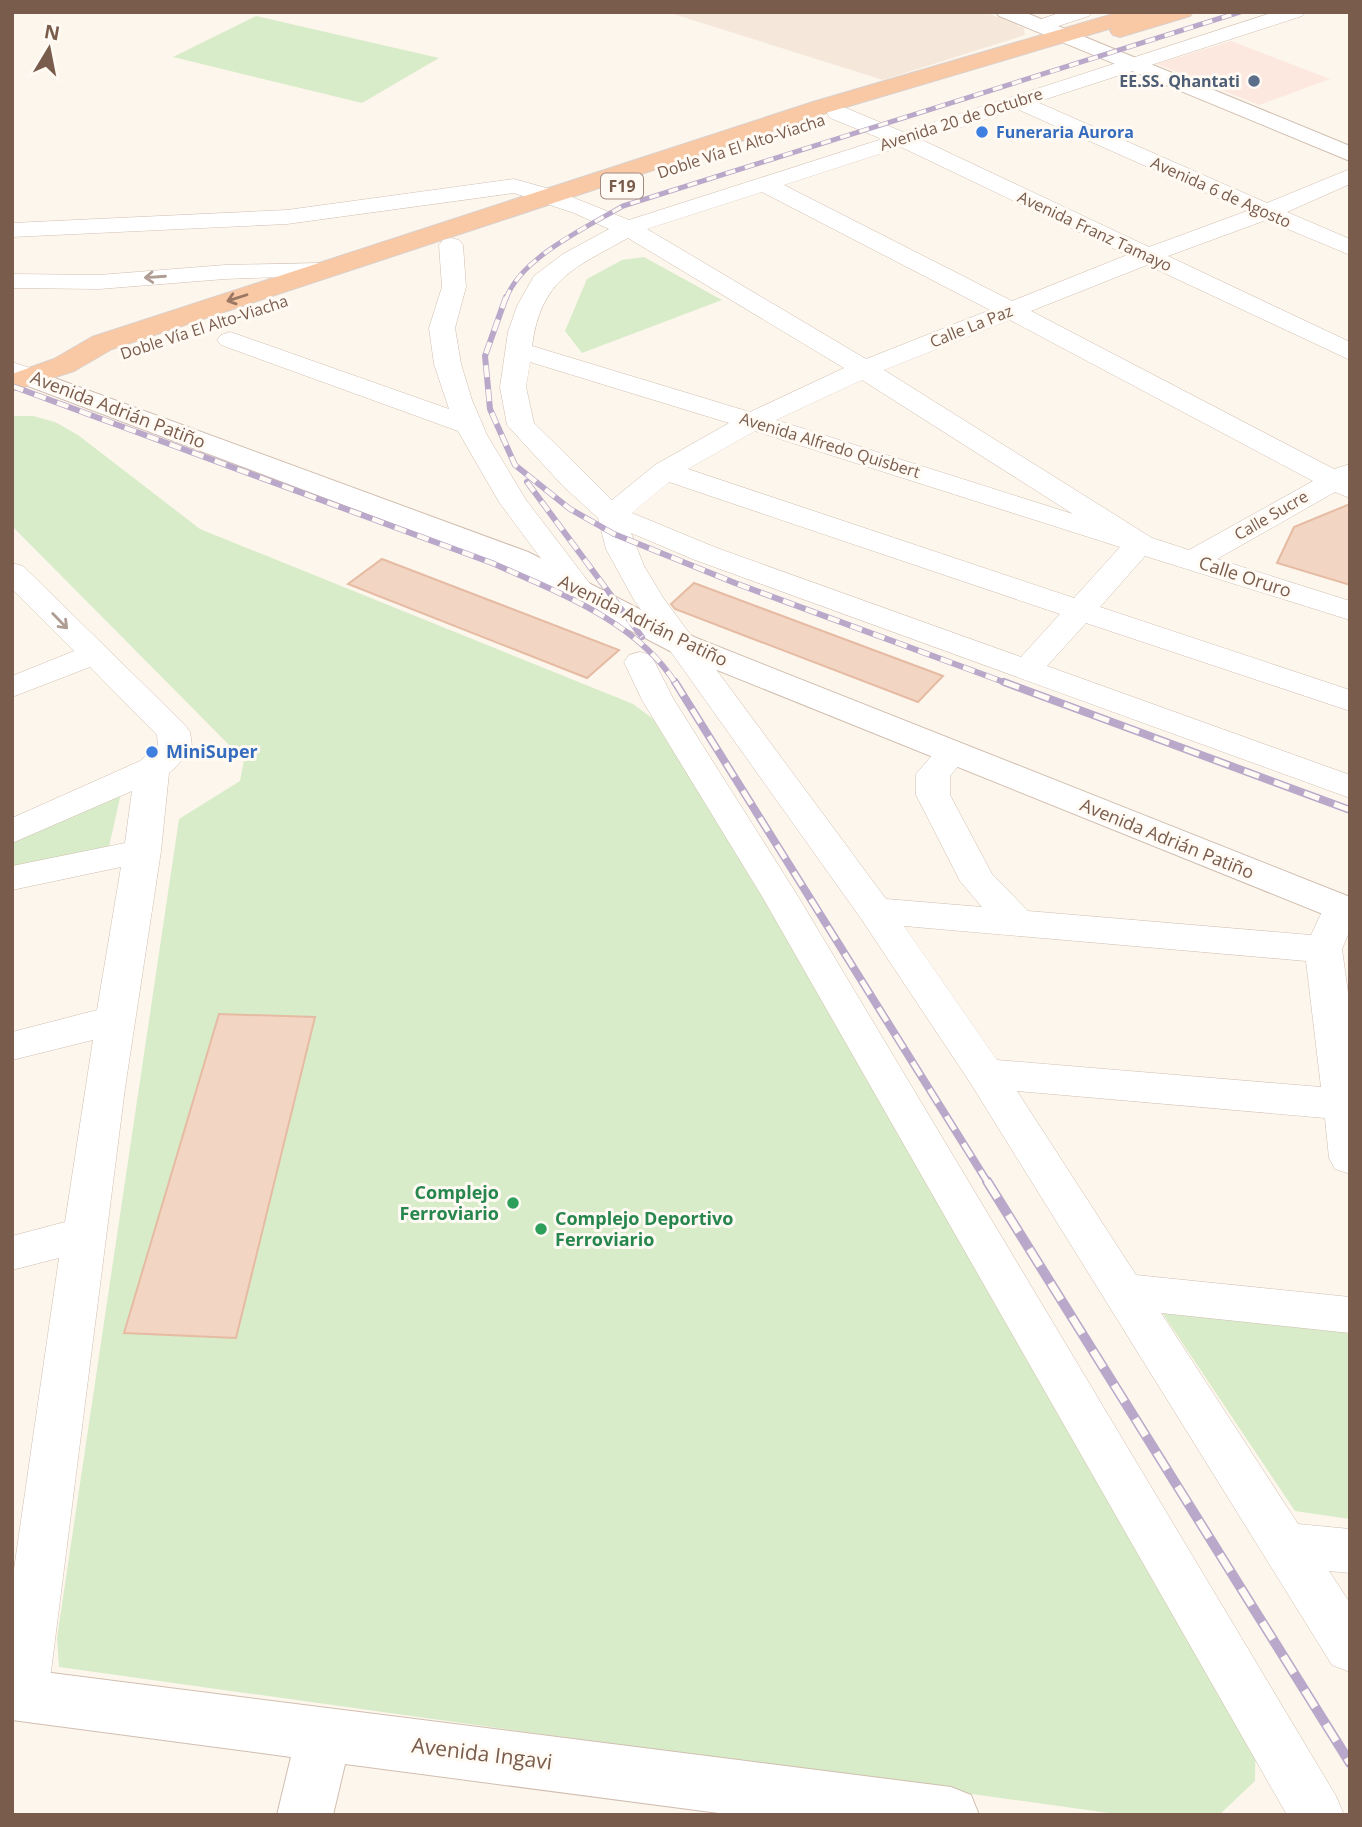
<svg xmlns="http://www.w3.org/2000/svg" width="1362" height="1827" font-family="'Open Sans',sans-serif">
  <rect width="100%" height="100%" fill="#fdf6ec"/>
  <polygon fill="#f5e8da" points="667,12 985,12 1024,28 1025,35 883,80"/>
  <polygon fill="#fde8e0" points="1231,41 1330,79 1259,105 1157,64"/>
  <g fill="#d8ecc9">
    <polygon points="256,16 439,58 362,103 173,57"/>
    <polygon points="644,257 722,300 582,353 565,331 587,279 622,260"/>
    <polygon points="12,416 33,416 55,422 78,435 200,529 633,704 652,718 669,738 1256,1713 1255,1781 1219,1815 1123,1815 59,1667 57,1638 179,819 240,781 244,760 12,526"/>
    <polygon points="122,789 108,851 12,872 12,839"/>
    <polygon points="1189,1309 1350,1330 1350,1519 1295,1511 1163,1314"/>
  </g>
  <g fill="#f3d5c3" stroke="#e6bba3" stroke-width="2">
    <polygon points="1350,504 1350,585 1277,563 1294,527"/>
    <polygon points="382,559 619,650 587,678 348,584"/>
    <polygon points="694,583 943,676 918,702 675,609 671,604"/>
    <polygon points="219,1014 315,1017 236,1338 124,1333"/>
  </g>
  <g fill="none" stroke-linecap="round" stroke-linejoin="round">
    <g stroke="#d1beb0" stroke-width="1">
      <g id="minor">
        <polygon points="1062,12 1092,12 1089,16 1040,32 1033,30 1030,26 1033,22"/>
        <path d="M 1274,12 L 1305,12 L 1302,16 L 1037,102 L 1267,203 L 1350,169 L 1350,184 L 1287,212 L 1350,239 L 1350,255 L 1266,220 L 1168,256 L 1350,342 L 1350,360 L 1147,265 L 1031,311 L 1334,469 L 1350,464 L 1350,498 L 1335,492 L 1217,559 L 1350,601 L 1350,620 L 1145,556 L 1100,607 L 1350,690 L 1350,711 L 1086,623 L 1047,666 L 1350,775 L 1350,798 L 695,560 L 631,533 L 644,566 L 664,599 L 886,899 L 982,907 L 960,881 L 916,795 L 916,774 L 940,746 L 952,742 L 964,746 L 969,753 L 950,776 L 950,795 L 992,874 L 1028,911 L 1311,935 L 1328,899 L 1341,896 L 1350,898 L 1350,930 L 1342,949 L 1350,1007 L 1350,1174 L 1335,1169 L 1329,1158 L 1325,1118 L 1017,1091 L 1136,1275 L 1350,1297 L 1350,1333 L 1161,1313 L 1298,1524 L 1350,1529 L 1350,1573 L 1329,1571 L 1350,1603 L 1350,1672 L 1332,1665 L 971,1084 L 862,920 L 634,600 L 606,549 L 598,518 L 562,485 L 507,425 L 500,387 L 508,332 L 517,306 L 534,276 L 563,254 L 609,229 L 574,213 L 514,193 L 287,224 L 12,237 L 12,223 L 287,210 L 514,179 L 557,191 L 629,220 L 882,139 L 830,118 L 827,113 L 830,108 L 846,108 L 903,132 ZM 1017,109 L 1247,211 L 1149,247 L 922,140 ZM 901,147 L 1127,255 L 1012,301 L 784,185 ZM 762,192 L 990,310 L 866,359 L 647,229 ZM 628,238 L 844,368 L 750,412 L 532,346 C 541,279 574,268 628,238 ZM 1010,320 L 1313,481 L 1189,550 L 1152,538 L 884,370 ZM 530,362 L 729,423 L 655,465 L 612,500 L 534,423 L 526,387 ZM 862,380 L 1073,514 L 776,420 ZM 755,431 L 1120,547 L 1074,598 L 688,469 ZM 669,482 L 1060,614 L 1021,657 L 717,548 L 632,513 ZM 904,926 L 1306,961 L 1321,1087 L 997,1060 Z"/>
        <polygon points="451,238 459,240 463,245 466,287 455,328 461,364 472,400 487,435 526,500 597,593 593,599 582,602 571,599 499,502 458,431 221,345 217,340 221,335 230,332 239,335 449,409 434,364 429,328 442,287 439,245 443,240"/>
        <polygon points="321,263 330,265 333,270 330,275 225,279 99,289 12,288 12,274 99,275 225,265"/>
        <polygon points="12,362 39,371 43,377 39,383 30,385 12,379"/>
        <polygon points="12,563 23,566 185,725 190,732 192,746 177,766 169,773 161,851 125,1088 48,1695 40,1713 22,1720 12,1716 12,1583 59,1258 12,1270 12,1236 65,1222 93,1040 12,1060 12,1032 97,1010 121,867 12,890 12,866 125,843 132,791 12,843 12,818 140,761 158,745 157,735 90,667 12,697 12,676 74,651 12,589"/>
        <polygon points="640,652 651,655 674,700 799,898 1336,1796 1344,1815 1287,1815 763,898 642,700 624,662 629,655"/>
      </g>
    </g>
    <g stroke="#d1beb0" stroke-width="2">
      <g id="tertiary">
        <polygon points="996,12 1024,12 1350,146 1350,161 999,16"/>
        <polygon points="30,369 528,552 694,637 1350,897 1350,925 670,651 506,566 20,383 16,377 20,371"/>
        <polygon points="12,1668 951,1787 971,1795 979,1815 734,1815 345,1764 333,1815 277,1815 291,1757 12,1720"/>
      </g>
    </g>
    <g stroke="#dad1cd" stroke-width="2">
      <polygon id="trunk" points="1120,12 1153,12 1151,15 1160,12 1193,12 1190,16 1120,37 1113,35 1110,31 1112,28 829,112 112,349 74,371 12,391 12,374 54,359 92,337 813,102"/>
    </g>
    <use href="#minor" fill="#fff" fill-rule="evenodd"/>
    <use href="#tertiary" fill="#fff" fill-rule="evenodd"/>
    <use href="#trunk" fill="#f9c8a4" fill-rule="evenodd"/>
    <g stroke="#b9a8c9" stroke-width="5">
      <path id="rail-far3" d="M 506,299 C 520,258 587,227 623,206 L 1240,12"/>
    </g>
    <g stroke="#b9a8c9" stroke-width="6">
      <g id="rail-far2">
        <polyline points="506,297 485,356 490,409 515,465 570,509 614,534 735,583 1009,684"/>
        <path d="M 12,386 L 492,563 C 557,592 637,621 676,684"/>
        <polyline points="527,482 642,637"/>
      </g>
    </g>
    <g stroke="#b9a8c9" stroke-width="8">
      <g id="rail-far1">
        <polyline points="675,682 988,1183"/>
        <polyline points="1004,682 1350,810"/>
      </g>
    </g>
    <g stroke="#b9a8c9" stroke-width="10">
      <polyline id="rail" points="987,1181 1350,1763"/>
    </g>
    <use href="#rail-far3" stroke="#fffaf3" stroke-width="3.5" stroke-dasharray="10" stroke-linecap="butt"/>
    <use href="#rail-far2" stroke="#fffaf3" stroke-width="4.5" stroke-dasharray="12" stroke-linecap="butt"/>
    <use href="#rail-far1" stroke="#fffaf3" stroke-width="5" stroke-dasharray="16" stroke-linecap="butt"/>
    <use href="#rail" stroke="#fffaf3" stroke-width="7" stroke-dasharray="20" stroke-linecap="butt"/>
  </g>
  <defs><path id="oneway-shaft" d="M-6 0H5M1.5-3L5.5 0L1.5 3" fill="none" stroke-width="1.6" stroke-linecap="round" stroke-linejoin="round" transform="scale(1.75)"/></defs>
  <g stroke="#af9d94">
    <use href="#oneway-shaft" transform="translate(155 277) rotate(176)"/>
    <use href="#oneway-shaft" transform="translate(60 621) rotate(46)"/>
  </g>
  <use stroke="#9a7763" href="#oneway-shaft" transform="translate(237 298) rotate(162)"/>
  <circle fill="#5c6f8a" stroke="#fffaf3" stroke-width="2.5" cx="1254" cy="81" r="7"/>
  <g fill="#3f7fe0" stroke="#fffaf3" stroke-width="2.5">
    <circle cx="982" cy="132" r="7"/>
    <circle cx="152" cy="752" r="7"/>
  </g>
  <g fill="#2e9e5b" stroke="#fffaf3" stroke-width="2.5">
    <circle cx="513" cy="1203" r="7"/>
    <circle cx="541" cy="1229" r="7"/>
  </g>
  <g text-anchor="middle" stroke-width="6" stroke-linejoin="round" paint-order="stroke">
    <g font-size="16" font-weight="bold" fill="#4e5e75" stroke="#fffaf3" text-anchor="end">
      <text x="1240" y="87">EE.SS. Qhantati</text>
    </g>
    <g font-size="16" fill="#7a5c4d" stroke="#fffaf3">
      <text transform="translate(961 119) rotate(-18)" y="6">Avenida 20 de Octubre</text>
      <text transform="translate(741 146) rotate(-18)" y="6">Doble Vía El Alto-Viacha</text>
      <text transform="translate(1221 192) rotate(24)" y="6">Avenida 6 de Agosto</text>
      <text transform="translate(1095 231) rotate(25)" y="6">Avenida Franz Tamayo</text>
      <text transform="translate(971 326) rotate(-22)" y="6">Calle La Paz</text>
      <text transform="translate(204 327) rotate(-18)" y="6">Doble Vía El Alto-Viacha</text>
      <text transform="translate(830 445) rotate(17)" y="6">Avenida Alfredo Quisbert</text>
      <text transform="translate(1271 515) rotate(-30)" y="6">Calle Sucre</text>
    </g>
    <g font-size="16" font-weight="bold" fill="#366cbe" stroke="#fffaf3" text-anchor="start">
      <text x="996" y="138">Funeraria Aurora</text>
    </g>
    <rect fill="#fffaf3" stroke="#a28b7f" stroke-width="2" x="601" y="173.5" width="42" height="25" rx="5"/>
    <g font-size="16" font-weight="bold" fill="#7a5c4d">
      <text x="622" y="192">F19</text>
    </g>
    <g font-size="18" fill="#7a5c4d" stroke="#fffaf3">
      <text transform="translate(118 410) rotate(21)" y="6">Avenida Adrián Patiño</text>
      <text transform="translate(1245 577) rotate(18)" y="6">Calle Oruro</text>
      <text transform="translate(643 621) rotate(26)" y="6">Avenida Adrián Patiño</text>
      <text transform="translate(1167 839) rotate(22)" y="6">Avenida Adrián Patiño</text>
    </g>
    <g font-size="18" font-weight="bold" fill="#366cbe" stroke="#fffaf3" text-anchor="start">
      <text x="166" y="758">MiniSuper</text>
    </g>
    <g font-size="18" font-weight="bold" fill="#27864d" stroke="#fffaf3" text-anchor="end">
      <text x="499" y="1199">Complejo<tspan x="499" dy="21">Ferroviario</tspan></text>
      <text x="555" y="1225" text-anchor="start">Complejo Deportivo<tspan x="555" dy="21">Ferroviario</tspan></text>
    </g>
    <g font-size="21" fill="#7a5c4d" stroke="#fffaf3">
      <text transform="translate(482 1754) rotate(7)" y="7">Avenida Ingavi</text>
    </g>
  </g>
  <rect width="1362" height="1827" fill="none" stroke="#7a5c4d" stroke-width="28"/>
  <g transform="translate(49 49) rotate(10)" stroke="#fffaf3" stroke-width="5" paint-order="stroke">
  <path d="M0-5L12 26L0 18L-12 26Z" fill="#7a5c4d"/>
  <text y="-10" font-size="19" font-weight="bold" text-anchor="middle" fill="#7a5c4d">N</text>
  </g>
</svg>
